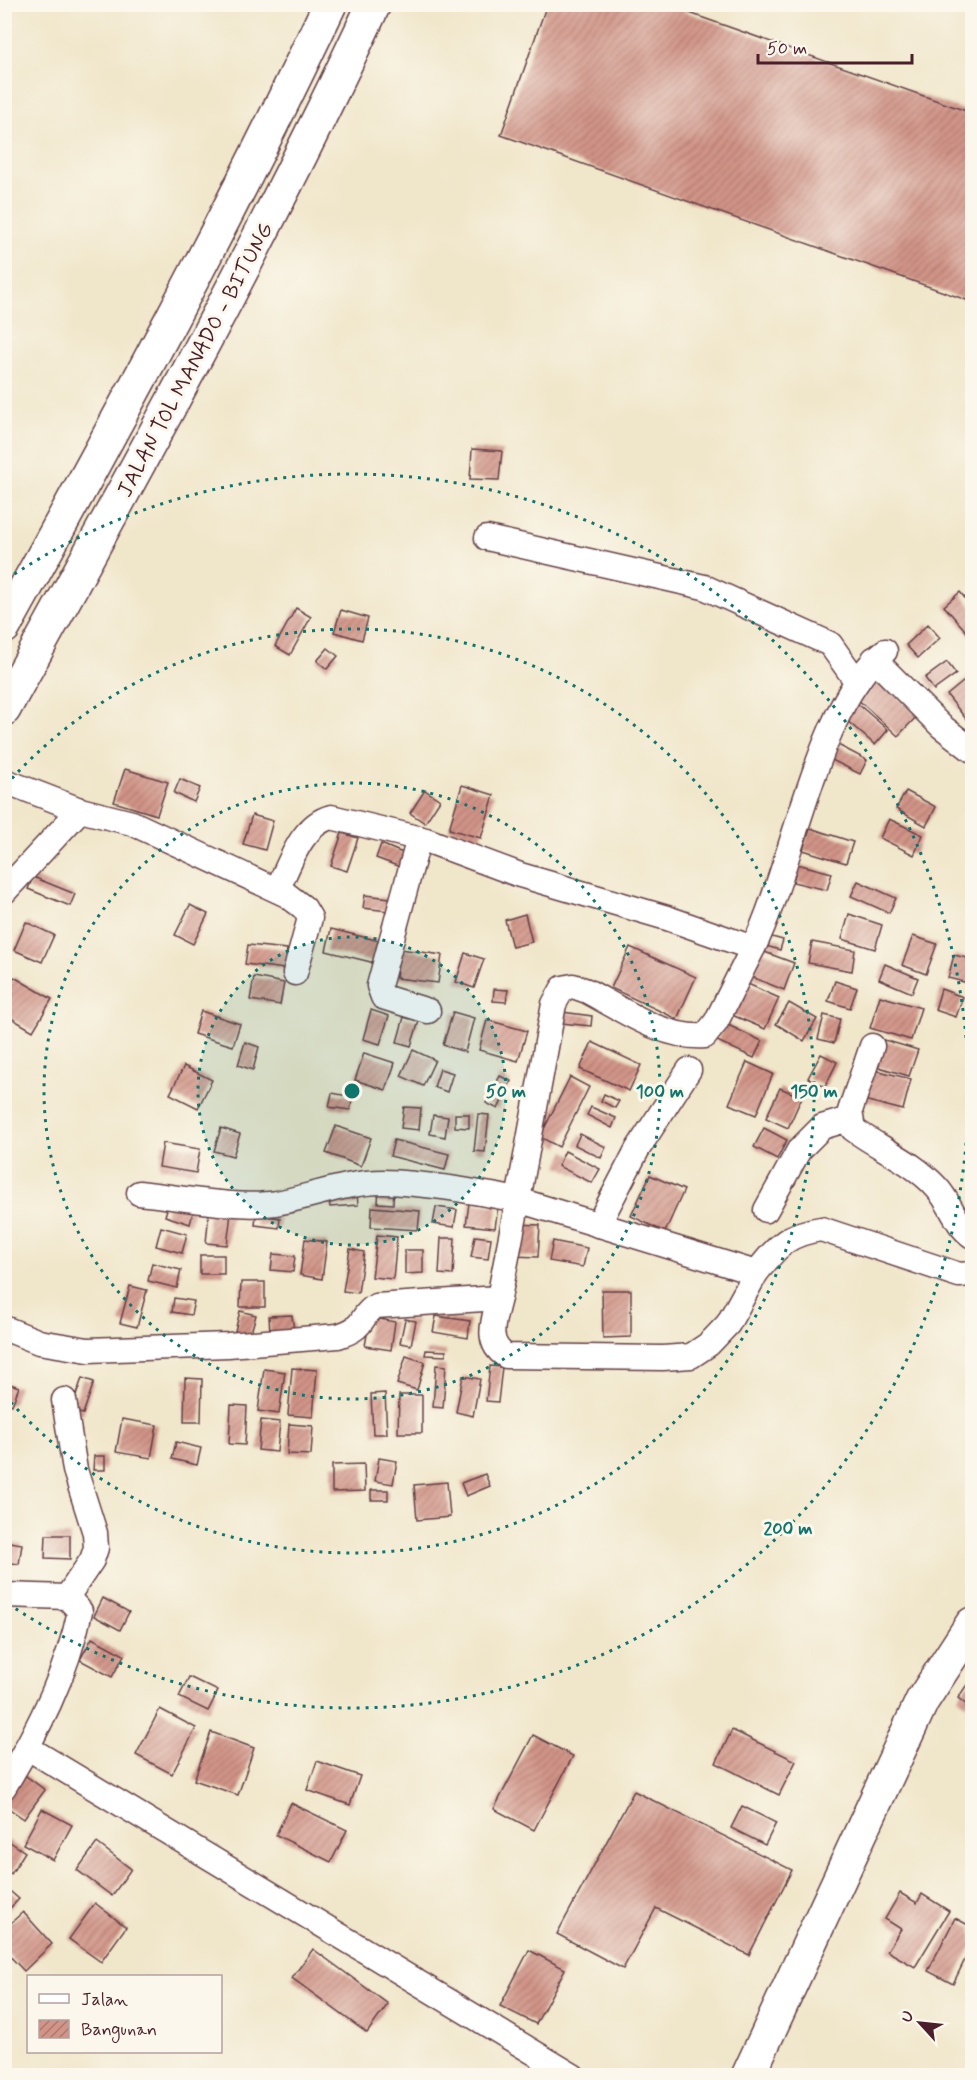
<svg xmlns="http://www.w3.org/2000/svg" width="977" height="2080" font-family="Mynerve,sans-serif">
  <defs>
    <pattern id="building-hatch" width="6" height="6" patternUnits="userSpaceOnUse" patternTransform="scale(1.5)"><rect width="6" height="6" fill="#d29487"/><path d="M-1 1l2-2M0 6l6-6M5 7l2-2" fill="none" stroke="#ac786f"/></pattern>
  </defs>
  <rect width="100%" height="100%" fill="#fbf7ec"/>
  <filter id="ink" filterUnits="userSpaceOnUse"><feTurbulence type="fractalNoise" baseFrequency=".0167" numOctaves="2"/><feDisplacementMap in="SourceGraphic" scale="12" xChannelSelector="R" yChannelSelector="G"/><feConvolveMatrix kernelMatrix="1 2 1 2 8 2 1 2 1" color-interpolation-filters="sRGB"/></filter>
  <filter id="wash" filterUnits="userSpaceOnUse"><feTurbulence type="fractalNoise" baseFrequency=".008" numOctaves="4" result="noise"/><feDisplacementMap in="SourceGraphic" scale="24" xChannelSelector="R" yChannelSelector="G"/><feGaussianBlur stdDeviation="1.35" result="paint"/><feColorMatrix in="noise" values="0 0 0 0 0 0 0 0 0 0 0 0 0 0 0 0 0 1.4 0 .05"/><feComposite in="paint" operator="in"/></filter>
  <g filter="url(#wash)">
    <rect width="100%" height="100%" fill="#f0e6ca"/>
    <g id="blocks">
      <g fill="url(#building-hatch)">
        <polygon points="547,4 664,4 972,113 972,302 501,135"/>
        <polygon points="472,449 502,451 499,480 470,479"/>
        <polygon points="960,592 972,607 972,638 944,606"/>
        <polygon points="296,608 311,617 290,655 275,646"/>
        <polygon points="341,610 368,618 362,640 334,632"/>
        <polygon points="928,624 940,638 918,658 906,645"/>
        <polygon points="328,648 338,656 327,669 317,661"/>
        <polygon points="947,662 956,674 934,690 925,678"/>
        <polygon points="873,674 918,715 898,736 853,695"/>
        <polygon points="969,677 972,681 972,714 966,719 947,695"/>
        <polygon points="858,704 888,730 875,745 845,719"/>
        <polygon points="838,745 867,760 860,774 830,759"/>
        <polygon points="125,769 168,782 157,815 114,802"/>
        <polygon points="180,779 200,788 194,802 174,793"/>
        <polygon points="462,785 494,795 481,838 449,829"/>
        <polygon points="425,790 440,800 425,823 410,813"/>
        <polygon points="906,791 936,807 926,826 896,809"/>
        <polygon points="252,815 273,821 265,850 243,844"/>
        <polygon points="889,819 923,835 914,855 880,838"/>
        <polygon points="810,828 853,842 846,863 803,850"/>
        <polygon points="342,833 358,838 347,871 331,866"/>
        <polygon points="381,844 405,854 400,867 376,858"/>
        <polygon points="797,864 832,873 827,890 793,882"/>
        <polygon points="33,877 75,894 70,906 28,889"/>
        <polygon points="858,881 896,898 889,913 851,896"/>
        <polygon points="365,895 390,898 388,911 363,908"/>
        <polygon points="190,905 208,914 193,944 175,935"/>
        <polygon points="525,914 532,942 512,947 505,920"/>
        <polygon points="849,914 882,925 875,949 842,939"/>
        <polygon points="26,922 54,935 42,962 14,950"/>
        <polygon points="331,929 384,942 379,964 326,951"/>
        <polygon points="761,934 783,940 780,950 759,944"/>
        <polygon points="913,936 937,944 926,974 902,965"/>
        <polygon points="812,942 855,950 852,971 808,963"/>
        <polygon points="248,945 287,949 285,969 245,964"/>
        <polygon points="630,947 696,977 677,1019 611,988"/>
        <polygon points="400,949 442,955 438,983 396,978"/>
        <polygon points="762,951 794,963 784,990 752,977"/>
        <polygon points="465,953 484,959 474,988 456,982"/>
        <polygon points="954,955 972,959 972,984 948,978"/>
        <polygon points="885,964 918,978 912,993 879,979"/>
        <polygon points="14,977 52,999 33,1031 4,1014 4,994"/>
        <polygon points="254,977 284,983 280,1005 250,1000"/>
        <polygon points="739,980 779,998 765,1029 725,1012"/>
        <polygon points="835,981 857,988 850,1008 828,1001"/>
        <polygon points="494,989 508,990 506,1002 493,1001"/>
        <polygon points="941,989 963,997 956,1017 935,1010"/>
        <polygon points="880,996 921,1008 911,1040 870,1028"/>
        <polygon points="789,1003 817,1019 804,1041 776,1024"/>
        <polygon points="371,1010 389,1016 380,1044 363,1039"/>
        <polygon points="201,1011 240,1024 233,1046 194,1034"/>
        <polygon points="453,1012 474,1018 465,1052 443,1045"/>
        <polygon points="562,1012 592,1016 591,1026 561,1023"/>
        <polygon points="824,1015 840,1019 834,1043 818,1039"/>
        <polygon points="404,1017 419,1021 411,1046 397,1042"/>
        <polygon points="487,1020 527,1031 518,1061 479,1050"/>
        <polygon points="726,1024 762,1041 754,1058 717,1041"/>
        <polygon points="881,1039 918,1050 909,1076 872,1065"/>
        <polygon points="245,1042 259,1047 253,1070 238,1065"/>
        <polygon points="592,1042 641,1065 629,1091 580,1069"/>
        <polygon points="413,1050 435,1060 423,1086 401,1076"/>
        <polygon points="364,1053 395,1063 386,1090 355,1080"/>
        <polygon points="821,1054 837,1062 825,1087 808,1078"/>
        <polygon points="747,1062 773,1074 756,1115 729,1104"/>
        <polygon points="184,1066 212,1080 198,1108 170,1094"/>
        <polygon points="867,1068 911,1079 903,1110 860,1099"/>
        <polygon points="440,1069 453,1073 447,1092 434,1087"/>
        <polygon points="500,1076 511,1081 498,1109 486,1103"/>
        <polygon points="570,1077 589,1087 559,1147 540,1137"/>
        <polygon points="780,1088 802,1097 788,1128 766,1118"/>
        <polygon points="332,1093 353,1097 350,1110 329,1107"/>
        <polygon points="604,1094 619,1101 615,1108 601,1101"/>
        <polygon points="404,1107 421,1108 419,1130 401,1128"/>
        <polygon points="591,1107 616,1118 612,1128 587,1115"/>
        <polygon points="455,1114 469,1114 469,1128 455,1127"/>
        <polygon points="478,1114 489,1115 485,1152 474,1151"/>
        <polygon points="433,1115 448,1117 445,1137 430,1134"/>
        <polygon points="336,1126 371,1138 361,1166 326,1153"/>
        <polygon points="221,1128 240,1134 233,1156 214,1151"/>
        <polygon points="764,1128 787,1140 777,1159 754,1147"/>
        <polygon points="580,1134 606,1147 601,1158 575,1145"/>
        <polygon points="394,1140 449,1154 445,1170 390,1156"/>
        <polygon points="163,1143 200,1149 196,1173 159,1167"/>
        <polygon points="565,1151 600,1169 592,1183 558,1166"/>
        <polygon points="650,1175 684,1190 665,1232 631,1216"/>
        <polygon points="379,1186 394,1187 393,1204 378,1203"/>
        <polygon points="357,1193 358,1205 330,1207 328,1195"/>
        <polygon points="169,1202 194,1209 190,1224 165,1216"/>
        <polygon points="469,1203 498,1206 495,1228 466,1225"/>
        <polygon points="372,1207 420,1211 418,1230 371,1227"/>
        <polygon points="436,1207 457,1210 454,1227 433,1224"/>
        <polygon points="209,1212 231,1214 227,1245 206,1243"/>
        <polygon points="256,1215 280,1218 279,1228 255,1225"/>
        <polygon points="515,1224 540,1225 538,1257 513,1256"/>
        <polygon points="161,1227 187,1234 182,1253 156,1246"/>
        <polygon points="377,1235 397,1237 393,1279 372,1277"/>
        <polygon points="475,1236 491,1238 488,1259 471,1257"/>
        <polygon points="441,1238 455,1238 453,1275 439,1274"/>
        <polygon points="305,1239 327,1242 322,1279 300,1275"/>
        <polygon points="553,1241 587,1248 583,1267 549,1261"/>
        <polygon points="350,1249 364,1252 358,1293 343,1291"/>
        <polygon points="405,1250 423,1250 423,1273 405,1274"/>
        <polygon points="273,1254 295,1256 293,1272 271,1270"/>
        <rect x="200" y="1255" width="24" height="19"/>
        <polygon points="152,1263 181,1270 177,1288 148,1281"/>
        <polygon points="241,1282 265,1282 265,1307 240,1307"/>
        <polygon points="130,1286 147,1290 137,1327 120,1323"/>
        <polygon points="602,1290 631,1290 631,1337 603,1338"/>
        <polygon points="174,1298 194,1301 191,1315 172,1312"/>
        <polygon points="240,1311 256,1315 250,1336 235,1331"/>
        <polygon points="292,1315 294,1331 270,1333 269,1316"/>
        <polygon points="436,1316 470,1321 468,1338 433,1332"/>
        <polygon points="370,1317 395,1322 391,1350 365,1346"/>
        <polygon points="405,1319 416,1321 411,1345 400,1343"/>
        <polygon points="426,1350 446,1351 446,1356 425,1355"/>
        <polygon points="406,1356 425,1362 417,1390 397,1384"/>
        <polygon points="436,1365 446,1366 443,1408 433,1407"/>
        <polygon points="490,1366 502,1367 498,1402 486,1401"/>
        <polygon points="292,1368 317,1370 313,1417 288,1415"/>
        <polygon points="264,1369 285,1372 279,1414 258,1411"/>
        <polygon points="463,1376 480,1379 473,1416 456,1412"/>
        <polygon points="82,1378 94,1382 83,1414 71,1411"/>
        <polygon points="185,1378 202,1379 201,1422 184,1422"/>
        <polygon points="4,1382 19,1387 12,1405 4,1402"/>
        <polygon points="385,1393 387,1434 373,1434 371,1394"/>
        <polygon points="399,1395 422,1395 422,1433 398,1433"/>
        <polygon points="231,1405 247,1406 245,1445 229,1444"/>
        <polygon points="122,1419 157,1425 151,1458 116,1452"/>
        <polygon points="261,1420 280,1422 277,1452 258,1450"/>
        <polygon points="289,1424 313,1426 311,1455 287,1454"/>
        <polygon points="176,1442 201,1448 197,1465 172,1459"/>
        <polygon points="94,1456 105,1456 105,1470 93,1470"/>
        <polygon points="379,1458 397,1461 393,1484 375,1481"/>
        <polygon points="364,1464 365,1491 332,1492 332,1465"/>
        <polygon points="485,1474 490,1486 466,1496 461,1483"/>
        <polygon points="447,1482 450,1517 417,1520 414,1485"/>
        <rect x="371" y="1490" width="17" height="10"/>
        <polygon points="46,1535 70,1535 70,1559 45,1558"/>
        <polygon points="4,1541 22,1544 19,1564 4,1562"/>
        <polygon points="103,1598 129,1612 120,1630 94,1616"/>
        <polygon points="92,1638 124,1655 112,1677 80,1660"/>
        <polygon points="189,1677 218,1691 208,1711 179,1697"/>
        <polygon points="968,1683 972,1686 972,1696 967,1705 958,1698"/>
        <polygon points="160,1709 196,1728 172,1774 136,1755"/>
        <polygon points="732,1730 796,1761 779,1795 716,1763"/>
        <polygon points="211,1732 254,1748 238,1795 194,1780"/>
        <polygon points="533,1735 573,1756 534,1830 494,1809"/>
        <polygon points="317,1761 360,1776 350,1805 307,1790"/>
        <polygon points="22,1773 45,1790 24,1819 4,1805 4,1796"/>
        <polygon points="634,1791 792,1870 749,1955 656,1908 623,1969 557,1934"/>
        <polygon points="291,1803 347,1830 331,1862 276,1835"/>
        <polygon points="742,1806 776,1823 765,1845 731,1828"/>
        <polygon points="42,1809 72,1825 53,1860 23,1844"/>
        <polygon points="4,1838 25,1852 11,1874 4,1870"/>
        <polygon points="97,1843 131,1869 112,1896 77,1870"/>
        <polygon points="4,1886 19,1899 4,1914"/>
        <polygon points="900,1893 917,1903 922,1894 949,1911 915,1967 887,1951 901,1929 885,1919"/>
        <polygon points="95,1903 126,1927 101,1962 69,1939"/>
        <polygon points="23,1912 52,1944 24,1971 4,1950 4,1929"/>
        <polygon points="955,1918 972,1927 972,1945 953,1984 928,1971"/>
        <polygon points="313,1949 388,2004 367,2033 292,1978"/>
        <polygon points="529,1950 565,1969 536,2024 500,2006"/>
      </g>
    </g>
  </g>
  <g filter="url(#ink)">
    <use href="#blocks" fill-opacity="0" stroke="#633d43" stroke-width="1.5"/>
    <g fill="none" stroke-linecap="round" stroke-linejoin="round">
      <g stroke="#633d43" stroke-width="27">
        <g id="street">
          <polyline points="487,538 704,587 830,644 857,682"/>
          <polyline points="874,659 941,726 972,750"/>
          <polyline points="10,783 80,810 132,823 287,895 304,908 310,918 295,973"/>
          <polyline points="419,838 379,986 383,997 428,1011"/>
          <path d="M 277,890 C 290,864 301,825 331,817 L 426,840 L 520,875 L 667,918 L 753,948 C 793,869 817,703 885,651"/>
          <polyline points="4,892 80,810"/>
          <path d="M 872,1046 L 850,1111 L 853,1129 C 880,1149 914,1162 937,1188 C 951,1203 955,1224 972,1236"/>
          <path d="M 139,1193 C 179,1197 238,1209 276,1203 C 311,1197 346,1182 383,1182 C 429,1183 474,1192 518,1200 L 554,1004 L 563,988 L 573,986 L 587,991 C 623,1010 664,1039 705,1036 L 716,1022 L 753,948"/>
          <polyline points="766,1210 799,1150 822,1127 849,1119"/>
          <polyline points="598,1225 637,1150 689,1070"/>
          <path d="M 499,1298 C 494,1320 484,1342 506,1356 L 663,1358 L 691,1356 L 709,1344 L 728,1324 L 756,1273"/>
          <path d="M 4,1328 L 39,1342 L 88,1350 L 228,1345 L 338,1336 C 368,1327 358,1316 376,1306 L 499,1298 L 518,1200 L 756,1273 C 778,1246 786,1234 821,1229 L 959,1275 L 972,1274"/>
          <polyline points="64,1400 75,1470 95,1533 96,1548 92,1560 67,1597"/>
          <path d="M 4,1595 L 67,1597 L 80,1611 C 67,1674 37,1733 4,1787"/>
          <polyline points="28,1748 573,2076"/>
        </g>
      </g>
      <g stroke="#633d43" stroke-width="36">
        <polyline id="secondary" points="748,2076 922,1701 972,1624"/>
      </g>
      <g stroke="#633d43" stroke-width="36">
        <g id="highway">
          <path d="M 4,627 C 118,421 230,216 330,4"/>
          <path d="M 4,709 C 132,477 261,245 374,4"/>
        </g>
      </g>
      <use href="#street" stroke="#fff" stroke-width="24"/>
      <use href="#secondary" stroke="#fff" stroke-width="33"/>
      <use href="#highway" stroke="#fff" stroke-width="33"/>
    </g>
  </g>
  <circle cx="352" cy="1091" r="154" fill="#0f766e" fill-opacity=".12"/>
  <g fill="none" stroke="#0f766e" stroke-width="3" stroke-dasharray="3 6">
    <circle cx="352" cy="1091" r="154"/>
    <circle cx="352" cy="1091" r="308"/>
    <path d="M6 785A462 462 0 1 1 6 1397"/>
    <path d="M7 579A617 617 0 1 1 7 1603"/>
  </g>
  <g text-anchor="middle" stroke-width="6" stroke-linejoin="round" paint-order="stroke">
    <g font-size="22" fill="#4a1f2b" stroke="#fbf7ec">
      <text transform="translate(194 359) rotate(-62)" y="8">JALAN TOL MANADO - BITUNG</text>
    </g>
  </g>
  <circle cx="352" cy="1091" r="9" fill="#0f766e" stroke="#fbf7ec" stroke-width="3"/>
  <g font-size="18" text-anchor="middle" font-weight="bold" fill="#0f766e" stroke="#fbf7ec" stroke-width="6" stroke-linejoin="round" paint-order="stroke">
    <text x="506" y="1097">50 m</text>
    <text x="660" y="1097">100 m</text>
    <text x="814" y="1097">150 m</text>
    <text x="788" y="1534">200 m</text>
  </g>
  <rect width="977" height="2080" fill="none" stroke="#fbf7ec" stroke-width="24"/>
  <rect x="27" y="1975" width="195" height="78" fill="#fbf7ec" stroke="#b4a19f" stroke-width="1.5"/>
  <rect x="39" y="1994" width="30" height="9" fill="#ffffff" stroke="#b4a19f" stroke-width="1.5"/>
  <text x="81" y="2005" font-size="18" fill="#4a1f2b">Jalan</text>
  <rect x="39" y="2020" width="30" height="18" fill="url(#building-hatch)" stroke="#b4a19f" stroke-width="1.5"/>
  <text x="81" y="2035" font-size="18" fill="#4a1f2b">Bangunan</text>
  <g transform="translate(920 2023) rotate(297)" stroke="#fbf7ec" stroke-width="4.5" paint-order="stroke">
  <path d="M0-4.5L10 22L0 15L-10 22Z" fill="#4a1f2b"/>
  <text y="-9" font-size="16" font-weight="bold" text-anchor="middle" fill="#4a1f2b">U</text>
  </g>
  <path d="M758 54v9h154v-9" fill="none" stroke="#4a1f2b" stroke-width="3"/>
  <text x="767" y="54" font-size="18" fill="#4a1f2b" stroke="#fbf7ec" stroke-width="4.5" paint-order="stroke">50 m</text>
</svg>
